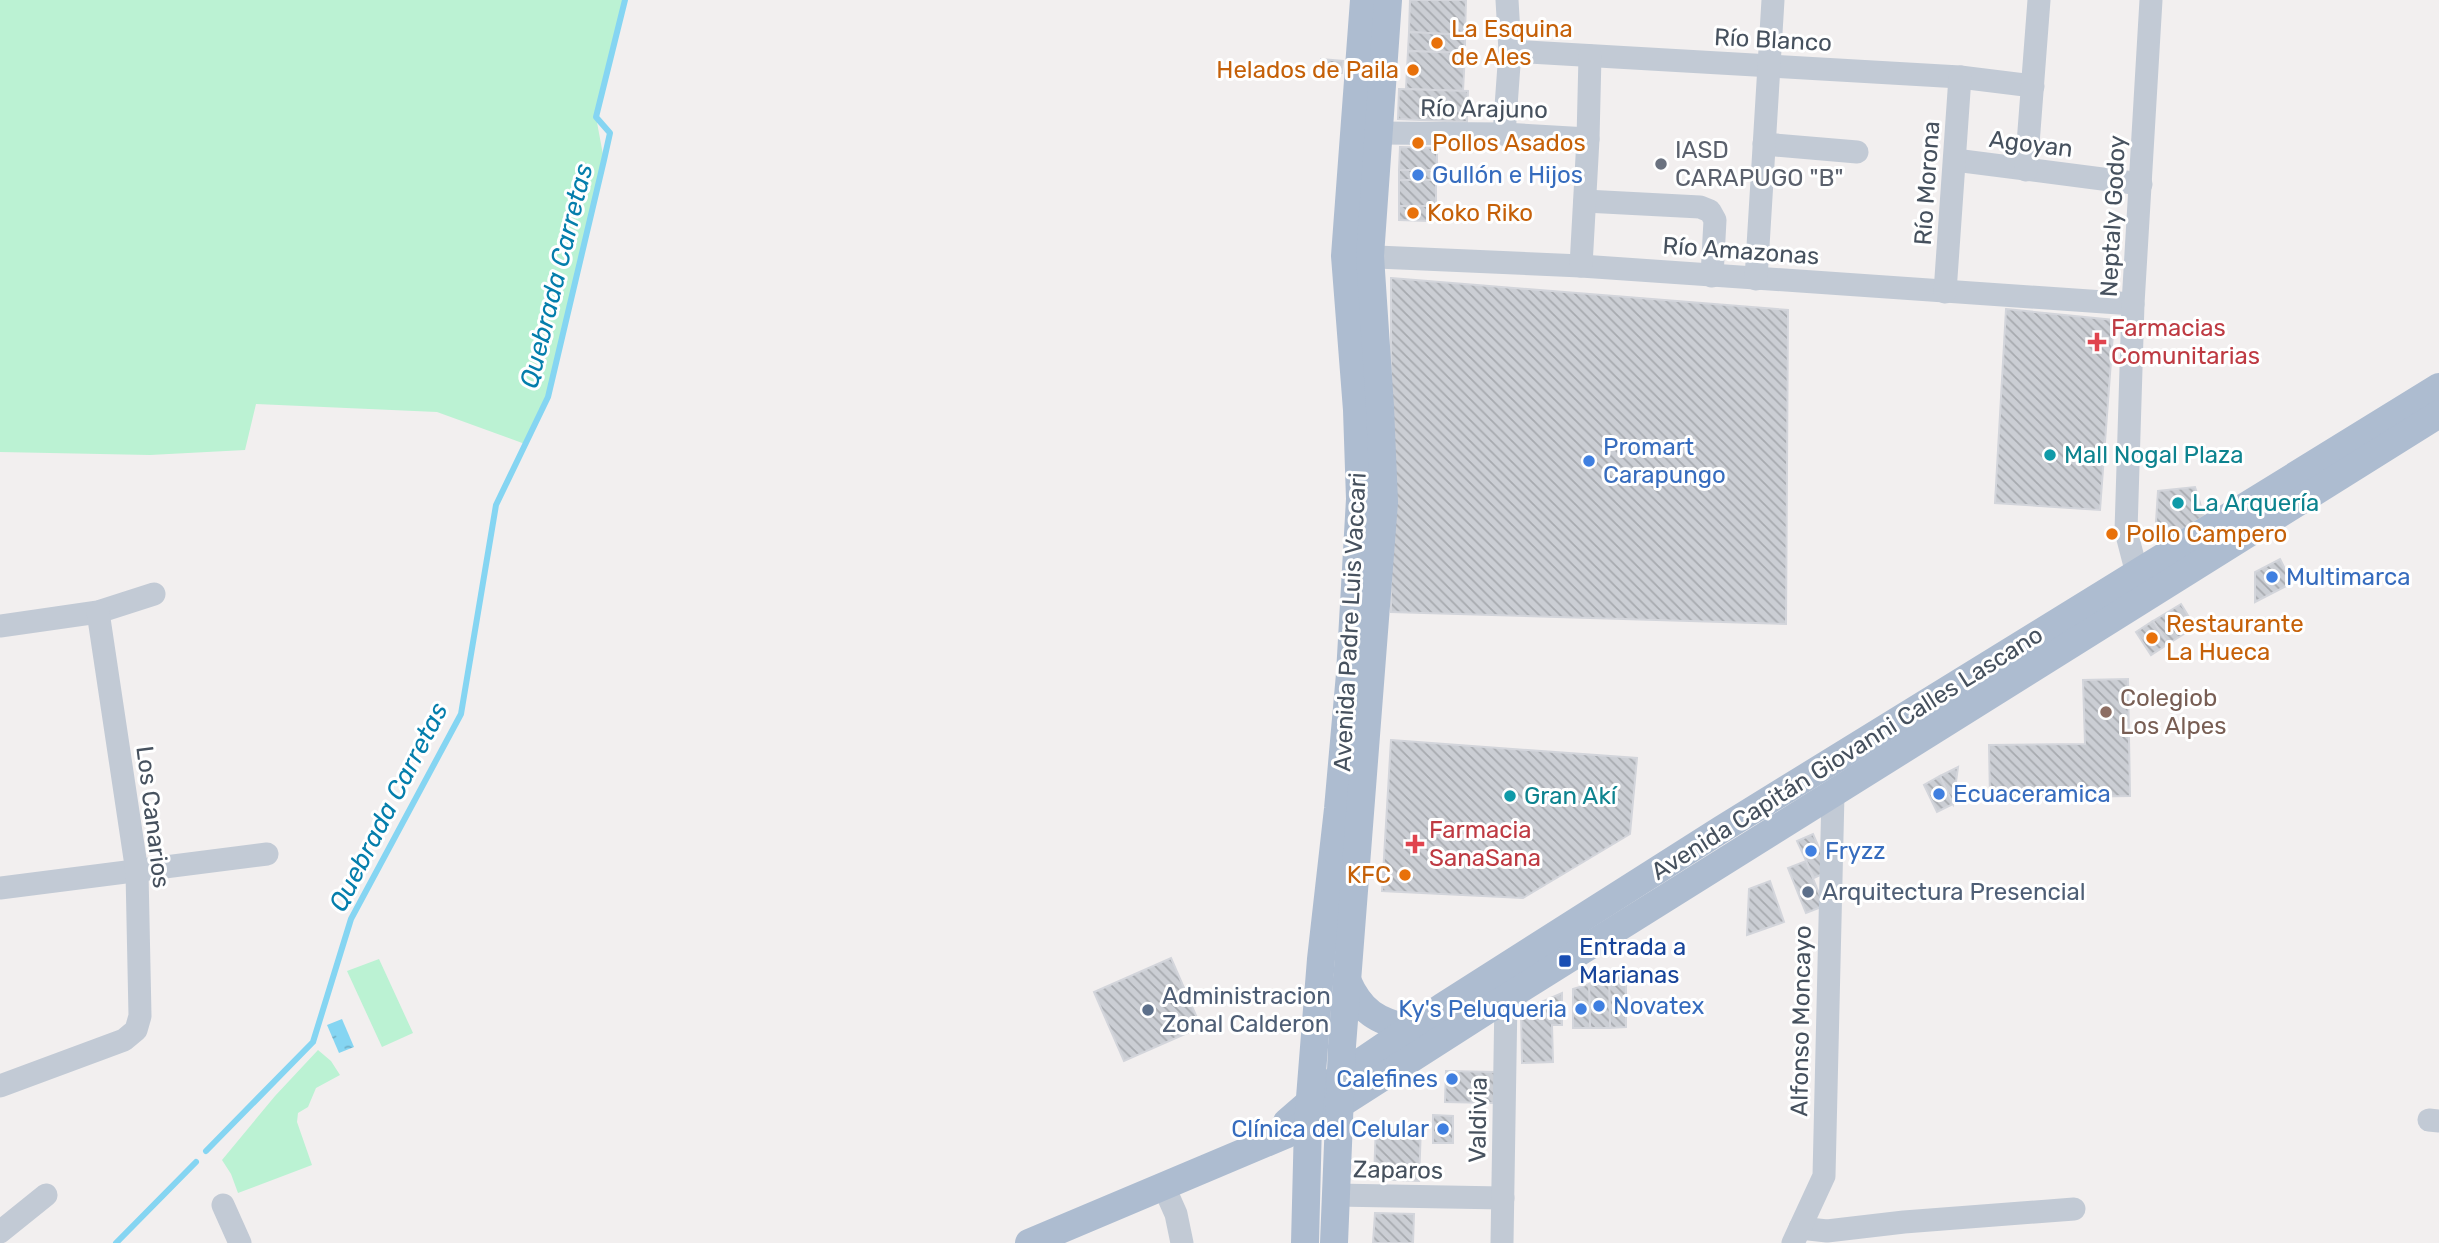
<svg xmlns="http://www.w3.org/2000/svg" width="2439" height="1243" font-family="Rubik,sans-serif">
  <defs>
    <pattern id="water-ripples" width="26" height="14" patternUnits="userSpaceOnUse" patternTransform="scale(1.75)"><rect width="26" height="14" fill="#85d5f2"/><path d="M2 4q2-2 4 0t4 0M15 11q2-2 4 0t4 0" fill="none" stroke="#6fafc7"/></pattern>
    <pattern id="building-back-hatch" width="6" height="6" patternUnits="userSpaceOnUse" patternTransform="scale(1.75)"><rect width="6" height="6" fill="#cbced4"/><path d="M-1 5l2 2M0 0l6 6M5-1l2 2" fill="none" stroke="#a7aaaf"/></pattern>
  </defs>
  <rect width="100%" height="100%" fill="#f2efef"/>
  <g fill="#bbf2d3">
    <polygon points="0,0 625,0 596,117 604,160 548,397 525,444 437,412 256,404 245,450 150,455 0,452"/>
    <polygon points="379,959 413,1033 382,1047 347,971"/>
    <polygon points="318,1050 331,1061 340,1075 316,1088 308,1107 298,1113 297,1122 312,1165 238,1193 231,1174 222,1160 275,1096"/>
  </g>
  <polygon fill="url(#water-ripples)" points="342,1019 354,1047 339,1053 327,1025"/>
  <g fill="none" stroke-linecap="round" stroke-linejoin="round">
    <g stroke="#85d5f2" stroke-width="6">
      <polyline points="206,1151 313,1042 351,919 461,714 496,505 548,397 604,160 610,133 596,117 625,0"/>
      <polyline points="116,1243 196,1162"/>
    </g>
  </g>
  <g fill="url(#building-back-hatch)" stroke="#d3d5db" stroke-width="2">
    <polygon points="1410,0 1466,0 1465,35 1409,32"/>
    <polygon points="1409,32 1465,35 1465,53 1408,51"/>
    <polygon points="1408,51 1465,53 1463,91 1406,89"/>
    <polygon points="1321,59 1343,61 1342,73 1320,72"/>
    <polygon points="1399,89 1468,91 1467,122 1398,119"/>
    <polygon points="1400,147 1437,148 1437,170 1399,170"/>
    <polygon points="1399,170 1437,170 1436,180 1399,180"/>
    <rect x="1399" y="180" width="37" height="26"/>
    <polygon points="1399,206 1428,206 1428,221 1399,220"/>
    <polygon points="1391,278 1788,310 1786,624 1391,612"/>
    <polygon points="2006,309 2114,320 2100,510 1995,503"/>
    <polygon points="2195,487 2204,516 2168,539 2159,536 2156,522 2158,491"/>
    <polygon points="2280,559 2292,583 2255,602 2255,572"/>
    <polygon points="2181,604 2195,627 2168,644 2153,621"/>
    <polygon points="2153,621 2168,644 2151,655 2136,632"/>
    <polygon points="2128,679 2130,796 1990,798 1989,745 2085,744 2083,680"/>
    <polygon points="1391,740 1637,758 1630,834 1523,898 1382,891"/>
    <polygon points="1958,767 1953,804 1940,776"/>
    <polygon points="1940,776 1953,804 1937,812 1924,785"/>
    <polygon points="1813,834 1829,871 1814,878 1797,841"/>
    <polygon points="1806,861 1824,906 1806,913 1788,868"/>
    <polygon points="1770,881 1784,922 1747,935 1749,889"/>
    <polygon points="1171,958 1201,1027 1124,1061 1094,992"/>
    <polygon points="1626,971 1626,1027 1610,1028 1609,976"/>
    <polygon points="1609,976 1610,1028 1590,1028 1589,984"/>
    <polygon points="1589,984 1590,1028 1573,1028 1573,989"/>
    <polygon points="1562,993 1562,1025 1552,1025 1553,1062 1522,1063 1521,1011"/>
    <polygon points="1446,1071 1496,1072 1495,1103 1445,1102"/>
    <polygon points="1433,1115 1453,1116 1453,1143 1433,1143"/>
    <polygon points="1376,1124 1421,1126 1419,1181 1374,1179"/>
    <polygon points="1375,1213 1414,1214 1413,1243 1373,1243"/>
  </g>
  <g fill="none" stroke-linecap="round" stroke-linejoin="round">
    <g stroke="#c2cad5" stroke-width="23">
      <polyline points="1510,51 1960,77 2033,86"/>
      <polyline points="1379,133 1504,134 1588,139"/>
      <polyline points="1504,134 1510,51 1507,0"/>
      <polyline points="1764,144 1857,152"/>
      <polyline points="1955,160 2141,184"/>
      <polyline points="2026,170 2039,0"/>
      <polyline points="1585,201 1700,207 1710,211 1715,220 1712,276"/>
      <polyline points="1354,256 1581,266 2133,304"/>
      <polyline points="1581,266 1588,139 1590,56"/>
      <polyline points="1756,279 1773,0"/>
      <polyline points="1945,292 1960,77"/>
      <polyline points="2141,589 2126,531 2133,304 2151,0"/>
      <polyline points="0,626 98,612 154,594"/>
      <polyline points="0,888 267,854"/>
      <polyline points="0,1086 124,1040 136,1030 140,1016 137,872 98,612"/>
      <polyline points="2429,1120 2439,1121"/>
      <polyline points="1164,1187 1176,1214 1182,1243"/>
      <polyline points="1335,1195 1503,1198"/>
      <polyline points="223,1205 240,1243"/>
      <polyline points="1800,1228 1827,1231 1904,1222 2074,1209"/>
      <polyline points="0,1232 46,1195"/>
      <polyline points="1502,1243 1506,998"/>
      <polyline points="1793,1243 1824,1176 1833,794"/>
    </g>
    <g stroke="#adbcd0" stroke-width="28">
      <path d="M 1347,980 C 1361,1012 1377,1021 1410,1029"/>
      <polyline points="1287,1122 1340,1076 1442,1007 1722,829 2439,387"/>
      <polyline points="1029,1243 1287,1134 1339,1105 1506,998 2439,414"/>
      <polyline points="1305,1243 1308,1123 1321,959 1338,809 1350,674 1360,499 1357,410 1345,256 1364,0"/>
      <polyline points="1334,1243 1342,1046 1384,502 1380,407 1370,256 1388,0"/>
    </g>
  </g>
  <g fill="#e8710a" stroke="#fff" stroke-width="2.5">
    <circle cx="1437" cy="43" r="7"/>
    <circle cx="1413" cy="70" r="7"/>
    <circle cx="1418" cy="143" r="7"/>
    <circle cx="1413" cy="213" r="7"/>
    <circle cx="2112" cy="534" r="7"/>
    <circle cx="2152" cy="638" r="7"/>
    <circle cx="1405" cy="875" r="7"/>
  </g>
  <circle fill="#6b7280" stroke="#fff" stroke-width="2.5" cx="1661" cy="164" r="7"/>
  <g fill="#3f7fe0" stroke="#fff" stroke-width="2.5">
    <circle cx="1418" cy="175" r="7"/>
    <circle cx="1589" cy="461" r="7"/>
    <circle cx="2272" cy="577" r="7"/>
    <circle cx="1939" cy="794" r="7"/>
    <circle cx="1811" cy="851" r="7"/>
    <circle cx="1599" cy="1006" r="7"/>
    <circle cx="1581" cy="1009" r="7"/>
    <circle cx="1452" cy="1079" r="7"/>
    <circle cx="1443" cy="1129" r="7"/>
  </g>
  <g fill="#e0444e" stroke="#fff" stroke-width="2.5">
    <path d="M2093.5 331.5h7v7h7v7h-7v7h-7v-7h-7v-7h7z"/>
    <path d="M1411.5 833.5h7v7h7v7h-7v7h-7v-7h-7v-7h7z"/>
  </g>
  <g fill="#0f9aa8" stroke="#fff" stroke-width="2.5">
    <circle cx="2050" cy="455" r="7"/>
    <circle cx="2178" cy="503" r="7"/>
    <circle cx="1510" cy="796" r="7"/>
  </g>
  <circle fill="#8d6e63" stroke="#fff" stroke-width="2.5" cx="2106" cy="712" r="7"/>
  <g fill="#5c6f8a" stroke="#fff" stroke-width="2.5">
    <circle cx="1808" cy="892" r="7"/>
    <circle cx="1148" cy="1010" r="7"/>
  </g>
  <rect fill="#1a4fb4" stroke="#fff" stroke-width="2.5" x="1558" y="954" width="14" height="14" rx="3.5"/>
  <g text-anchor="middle" stroke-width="6" stroke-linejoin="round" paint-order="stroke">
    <g font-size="24" fill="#c56008" stroke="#fff" text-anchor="start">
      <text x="1451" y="37">La Esquina<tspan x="1451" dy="28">de Ales</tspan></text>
      <text x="1399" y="78" text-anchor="end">Helados de Paila</text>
      <text x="1432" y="151">Pollos Asados</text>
      <text x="1427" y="221">Koko Riko</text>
      <text x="2126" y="542">Pollo Campero</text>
      <text x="2166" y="632">Restaurante<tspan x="2166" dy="28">La Hueca</tspan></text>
      <text x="1391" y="883" text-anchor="end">KFC</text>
    </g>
    <g font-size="24" fill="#46515e" stroke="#fff">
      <text transform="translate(1773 40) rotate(3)" y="8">Río Blanco</text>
      <text transform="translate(1484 109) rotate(1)" y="8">Río Arajuno</text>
      <text transform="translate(2031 144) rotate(7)" y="8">Agoyan</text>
      <text transform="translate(1927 183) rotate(-86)" y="8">Río Morona</text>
      <text transform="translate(2113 216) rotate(-87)" y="8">Neptaly Godoy</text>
      <text transform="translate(1741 251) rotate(4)" y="8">Río Amazonas</text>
      <text transform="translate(1350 622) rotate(-87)" y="8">Avenida Padre Luis Vaccari</text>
      <text transform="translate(1847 753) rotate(-32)" y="8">Avenida Capitán Giovanni Calles Lascano</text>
      <text transform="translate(153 817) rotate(83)" y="8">Los Canarios</text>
      <text transform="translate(1801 1021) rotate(-89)" y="8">Alfonso Moncayo</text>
      <text transform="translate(1478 1120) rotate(-89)" y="8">Valdivia</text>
      <text transform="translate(1398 1170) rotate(1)" y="8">Zaparos</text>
    </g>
    <g font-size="24" fill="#5b616d" stroke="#fff" text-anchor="start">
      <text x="1675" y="158">IASD<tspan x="1675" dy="28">CARAPUGO "B"</tspan></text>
    </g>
    <g font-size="24" fill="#366cbe" stroke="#fff" text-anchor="start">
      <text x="1432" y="183">Gullón e Hijos</text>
      <text x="1603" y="455">Promart<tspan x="1603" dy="28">Carapungo</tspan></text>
      <text x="2286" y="585">Multimarca</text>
      <text x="1953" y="802">Ecuaceramica</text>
      <text x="1825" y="859">Fryzz</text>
      <text x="1613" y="1014">Novatex</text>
      <text x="1567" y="1017" text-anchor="end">Ky's Peluqueria</text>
      <text x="1438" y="1087" text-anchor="end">Calefines</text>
      <text x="1429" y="1137" text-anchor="end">Clínica del Celular</text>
    </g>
    <g font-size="24" fill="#be3a42" stroke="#fff" text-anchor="start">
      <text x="2111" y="336">Farmacias<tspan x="2111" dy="28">Comunitarias</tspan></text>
      <text x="1429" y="838">Farmacia<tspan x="1429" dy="28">SanaSana</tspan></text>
    </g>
    <g font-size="24" fill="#0d838f" stroke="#fff" text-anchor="start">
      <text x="2064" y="463">Mall Nogal Plaza</text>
      <text x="2192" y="511">La Arquería</text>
      <text x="1524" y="804">Gran Akí</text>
    </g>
    <g font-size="24" fill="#785e54" stroke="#fff" text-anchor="start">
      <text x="2120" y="706">Colegiob<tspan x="2120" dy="28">Los Alpes</tspan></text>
    </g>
    <g font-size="24" fill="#4e5e75" stroke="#fff" text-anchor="start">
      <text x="1822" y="900">Arquitectura Presencial</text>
      <text x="1162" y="1004">Administracion<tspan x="1162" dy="28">Zonal Calderon</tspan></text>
    </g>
    <g font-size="24" fill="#164399" stroke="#fff" text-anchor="start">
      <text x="1579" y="955">Entrada a<tspan x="1579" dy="28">Marianas</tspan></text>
    </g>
    <g font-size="26" font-style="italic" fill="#047eac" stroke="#fff">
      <text transform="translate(556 276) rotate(-76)" y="9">Quebrada Carretas</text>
      <text transform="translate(388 807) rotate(-63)" y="9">Quebrada Carretas</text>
    </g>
  </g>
</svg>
